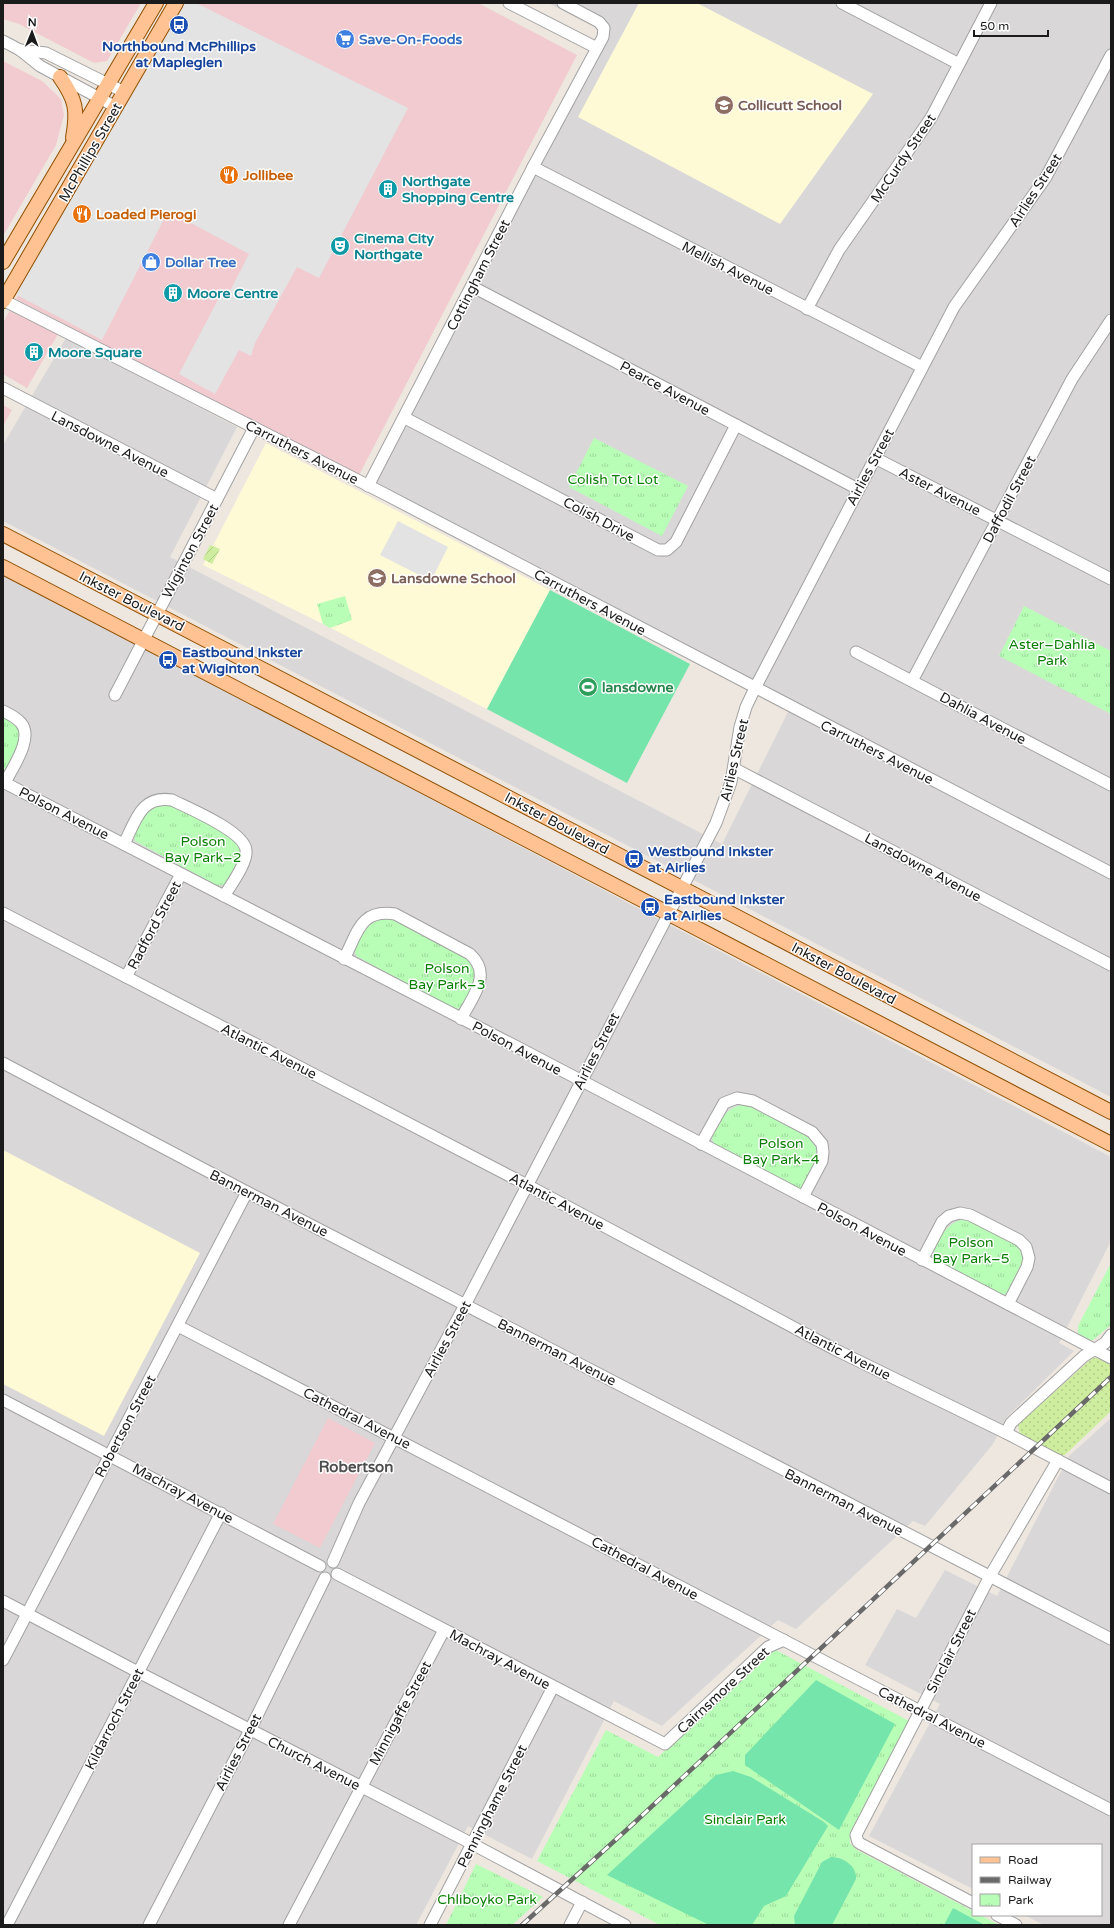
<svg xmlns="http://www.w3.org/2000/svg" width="1114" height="1928" font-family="'Varela Round',sans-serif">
  <defs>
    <pattern id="grass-dots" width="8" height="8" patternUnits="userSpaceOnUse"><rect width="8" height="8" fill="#cfed9f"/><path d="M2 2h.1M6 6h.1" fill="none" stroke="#b1cb88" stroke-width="1.8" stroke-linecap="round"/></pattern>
    <pattern id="park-tufts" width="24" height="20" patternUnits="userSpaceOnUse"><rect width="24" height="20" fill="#b9feb6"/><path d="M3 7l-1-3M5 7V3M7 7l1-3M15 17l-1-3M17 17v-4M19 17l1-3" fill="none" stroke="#9ed99c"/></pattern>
    <pattern id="garden-furrows" width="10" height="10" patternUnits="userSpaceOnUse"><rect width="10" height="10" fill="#cfed9f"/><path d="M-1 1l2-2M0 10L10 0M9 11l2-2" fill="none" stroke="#b1cb88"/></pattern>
  </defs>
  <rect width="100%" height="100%" fill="#eee7df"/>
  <g fill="#d9d7d8">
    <polygon points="548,3 1111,3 1111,1097 3,521 3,445 66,338 237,427 170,557 722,844 789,710 361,487 601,30"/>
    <polygon points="3,574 1111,1157 1111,1241 1059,1343 1074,1351 1006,1418 993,1444 925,1526 913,1521 796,1629 778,1620 662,1726 614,1701 532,1859 468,1826 416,1925 3,1925"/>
    <polygon points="1111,1418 1111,1925 1044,1925 1024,1915 1101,1915 1101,1845 973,1845 973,1889 869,1836 940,1704 865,1665 897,1609 916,1618 945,1570 997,1596 1069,1456"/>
  </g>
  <g fill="#f1cbcf">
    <polygon points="3,3 141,3 107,61 94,63 19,24 3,19"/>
    <polygon points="190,3 478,3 577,55 358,477 16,299"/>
    <polygon points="3,61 42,81 61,99 64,115 56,145 3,236"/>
    <polygon points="11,308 58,334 27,388 3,374 3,323"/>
    <polygon points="3,405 12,410 3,426"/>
    <polygon points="328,1418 375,1443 320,1548 273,1524"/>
  </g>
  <g fill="#fffad6">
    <polygon points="639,3 697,3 873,94 780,224 578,117"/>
    <polygon points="266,443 550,590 487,709 323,624 203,565"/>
    <polygon points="3,1150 200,1253 104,1436 3,1384"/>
  </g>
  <polygon fill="url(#grass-dots)" points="1092,1358 1097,1358 1111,1365 1111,1411 1065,1455 1058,1456 1020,1434 1018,1425"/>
  <g fill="url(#park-tufts)">
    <polygon points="594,438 688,486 662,536 569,487"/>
    <polygon points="345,596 352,620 330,628 323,624 317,604"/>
    <polygon points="1024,606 1111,651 1111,714 999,656"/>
    <path d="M 3,716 C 24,728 22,738 12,758 C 10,763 8,768 3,770 Z"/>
    <polygon points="167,802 234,837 240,849 240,856 226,884 218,886 135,841 134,835 147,811 151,806"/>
    <path d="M 377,918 L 394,919 L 464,956 L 474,965 L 476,979 L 462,1008 L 454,1009 L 356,956 L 354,950 C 360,937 366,927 377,918 Z"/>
    <path d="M 746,1105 L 807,1135 L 816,1144 L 819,1159 L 805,1187 L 799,1189 L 714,1144 L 712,1138 C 720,1122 725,1105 746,1105 Z"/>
    <path d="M 961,1220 L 969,1220 L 1015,1244 C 1031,1260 1018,1276 1010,1293 L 1001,1295 L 934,1258 C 932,1244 947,1223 961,1220 Z"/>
    <polygon points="1111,1263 1111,1325 1093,1340 1089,1340 1078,1334 1078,1326"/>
    <polygon points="774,1649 909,1721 850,1833 850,1843 857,1850 973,1911 973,1915 980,1915 999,1925 660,1925 537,1861 606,1730 658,1757"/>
    <polygon points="476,1864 543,1897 512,1925 446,1925"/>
  </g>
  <polygon fill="url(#garden-furrows)" points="210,545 220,549 212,564 203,559"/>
  <g fill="#75e5ab">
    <polygon points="550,590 690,664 627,783 487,709"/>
    <polygon points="816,1680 895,1724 839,1830 745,1765 745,1755"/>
    <polygon points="733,1771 751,1777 824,1822 828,1826 786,1896 764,1906 752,1925 709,1925 607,1875 716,1775"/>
    <path d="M 831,1857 C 843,1857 857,1866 856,1879 L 832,1925 L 795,1925 L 794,1916 L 822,1862 Z"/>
    <polygon points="953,1908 985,1925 944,1925"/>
  </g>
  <g fill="#e3e3e3">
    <polygon points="183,3 196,3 408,108 319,278 297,267 255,343 251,356 239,350 215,394 179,374 222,292 228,295 249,254 172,213 166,215 102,340 15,294"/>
    <polygon points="398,521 448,547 431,581 380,555"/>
  </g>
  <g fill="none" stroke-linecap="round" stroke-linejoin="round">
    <g stroke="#a2a2a2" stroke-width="13">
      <g id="minor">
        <polyline points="509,3 597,48"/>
        <polyline points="842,3 959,64"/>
        <polyline points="3,41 20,50 40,66 116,107"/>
        <polyline points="20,50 46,53 124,92"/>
        <polyline points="533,167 922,367"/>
        <polyline points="473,287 858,489"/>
        <polyline points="3,300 381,492 1111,873"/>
        <polyline points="807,309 839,250 931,118 991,3"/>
        <polyline points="3,388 217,499"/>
        <polyline points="405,418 658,550 667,550 676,542 736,425"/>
        <polyline points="875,458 1111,579"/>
        <polyline points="368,486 533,167 603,37 604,28 599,22 563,3"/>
        <polyline points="856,652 1111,785"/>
        <polyline points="912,681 1072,379 1111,320"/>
        <polyline points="115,695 254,428"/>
        <path d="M 3,711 C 9,714 16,717 21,723 C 34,738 12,768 5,783"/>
        <polyline points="735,769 1111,965"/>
        <polyline points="3,782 521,1049 1111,1358"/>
        <path d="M 124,844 C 136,820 141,795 172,800 C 188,808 244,831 246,850 C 248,862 231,885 224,896"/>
        <polyline points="3,913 527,1185 834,1349 1006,1433 1111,1488"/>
        <path d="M 344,959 C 358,932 360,909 395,914 L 470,954 C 493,975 472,997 461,1019"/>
        <polyline points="126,977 181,874"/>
        <polyline points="3,1063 247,1192 1111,1639"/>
        <polyline points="701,1144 724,1103 737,1098 753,1101 812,1132 822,1144 823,1152 822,1161 803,1197"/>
        <polyline points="922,1260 942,1222 949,1216 960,1213 970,1215 1019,1240 1026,1247 1029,1258 1027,1267 1008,1304"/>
        <polyline points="178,1326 1111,1810"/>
        <polyline points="3,1400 320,1566"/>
        <polyline points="1006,1433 1011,1423 1084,1356 1105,1343 1111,1335"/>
        <polyline points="333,1562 359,1503 465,1305 716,823 731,782 740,727 746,707 755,688 954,307 1046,177 1111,55"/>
        <polyline points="337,1574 665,1744 768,1647 784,1640"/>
        <polyline points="3,1601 138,1672 463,1839 625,1925"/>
        <polyline points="3,1660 247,1192"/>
        <polyline points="973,1903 861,1844 858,1842 856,1835 990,1576 1058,1460"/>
        <polyline points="997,1915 1016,1925"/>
        <polyline points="7,1925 221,1513"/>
        <polyline points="149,1925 250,1730 325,1578"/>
        <polyline points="289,1925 444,1630"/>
        <polyline points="430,1925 553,1687"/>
        <polyline points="570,1925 582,1902"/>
      </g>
    </g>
    <g stroke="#914f00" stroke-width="16">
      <g id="major">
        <path d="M 60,77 C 76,100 78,110 73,138"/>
        <polyline points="3,262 156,3"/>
        <polyline points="3,301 176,3"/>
        <polyline points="3,534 1111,1112"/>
        <polyline points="3,567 1111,1144"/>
      </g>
    </g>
    <use href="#minor" stroke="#fff" stroke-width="11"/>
    <use href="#major" stroke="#ffc292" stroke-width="14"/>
    <g stroke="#696969" stroke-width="4.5">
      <polyline id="rail" points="522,1925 633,1824 1111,1377"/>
    </g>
    <use href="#rail" stroke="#fff" stroke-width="3" stroke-dasharray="9" stroke-linecap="butt"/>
  </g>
  <defs>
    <g id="bus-disc" transform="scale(1)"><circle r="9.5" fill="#1a4fb4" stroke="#fff"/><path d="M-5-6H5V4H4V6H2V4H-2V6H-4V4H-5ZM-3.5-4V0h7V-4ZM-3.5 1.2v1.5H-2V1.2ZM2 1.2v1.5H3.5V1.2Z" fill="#fff"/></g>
    <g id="supermarket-disc" transform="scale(1)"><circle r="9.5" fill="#3f7fe0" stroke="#fff"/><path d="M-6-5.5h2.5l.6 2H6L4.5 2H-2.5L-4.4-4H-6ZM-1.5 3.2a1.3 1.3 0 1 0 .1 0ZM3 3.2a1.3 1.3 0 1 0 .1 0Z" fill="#fff"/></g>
    <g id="school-disc" transform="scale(1)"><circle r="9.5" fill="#8d6e63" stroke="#fff"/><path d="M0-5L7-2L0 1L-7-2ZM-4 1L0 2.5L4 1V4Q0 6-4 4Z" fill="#fff"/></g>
    <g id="restaurant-disc" transform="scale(1)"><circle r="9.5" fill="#e8710a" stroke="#fff"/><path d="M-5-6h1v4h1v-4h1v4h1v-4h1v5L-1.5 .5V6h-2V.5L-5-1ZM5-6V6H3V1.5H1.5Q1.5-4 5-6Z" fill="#fff"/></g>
    <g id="building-disc" transform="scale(1)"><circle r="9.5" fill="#0f9aa8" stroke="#fff"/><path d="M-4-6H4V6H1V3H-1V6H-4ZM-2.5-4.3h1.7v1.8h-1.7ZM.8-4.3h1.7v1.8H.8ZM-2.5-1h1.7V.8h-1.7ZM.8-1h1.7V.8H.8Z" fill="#fff"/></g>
    <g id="theatre-disc" transform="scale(1)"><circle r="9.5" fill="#0f9aa8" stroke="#fff"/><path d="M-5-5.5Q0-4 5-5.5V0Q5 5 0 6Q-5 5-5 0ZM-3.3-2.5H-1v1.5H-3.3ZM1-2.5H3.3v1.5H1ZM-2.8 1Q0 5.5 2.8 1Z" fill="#fff"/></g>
    <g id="shop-disc" transform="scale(1)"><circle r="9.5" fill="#3f7fe0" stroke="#fff"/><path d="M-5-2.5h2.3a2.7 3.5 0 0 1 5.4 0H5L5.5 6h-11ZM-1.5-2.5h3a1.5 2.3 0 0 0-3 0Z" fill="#fff"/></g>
    <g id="stadium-disc" transform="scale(1)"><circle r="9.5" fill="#2e9e5b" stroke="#fff"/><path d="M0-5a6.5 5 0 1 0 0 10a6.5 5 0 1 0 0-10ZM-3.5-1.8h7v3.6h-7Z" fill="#fff"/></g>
  </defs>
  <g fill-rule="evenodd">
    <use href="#bus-disc" x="179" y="25"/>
    <use href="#supermarket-disc" x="345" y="39"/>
    <use href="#school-disc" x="724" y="105"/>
    <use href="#restaurant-disc" x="229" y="175"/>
    <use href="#building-disc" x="388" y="189"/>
    <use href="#restaurant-disc" x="82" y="214"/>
    <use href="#theatre-disc" x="340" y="246"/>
    <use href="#shop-disc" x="151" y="262"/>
    <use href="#building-disc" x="173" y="293"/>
    <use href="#building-disc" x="34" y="352"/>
    <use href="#school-disc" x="377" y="578"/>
    <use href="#bus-disc" x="168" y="660"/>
    <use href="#stadium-disc" x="588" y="687"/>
    <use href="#bus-disc" x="634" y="859"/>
    <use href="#bus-disc" x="650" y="907"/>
  </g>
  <g text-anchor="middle" stroke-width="3" stroke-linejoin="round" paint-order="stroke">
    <g font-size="14" font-weight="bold" fill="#366cbe" stroke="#fff" text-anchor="start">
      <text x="359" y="44">Save-On-Foods</text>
      <text x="165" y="267">Dollar Tree</text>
    </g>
    <g font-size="14" font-weight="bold" fill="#164399" stroke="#fff" text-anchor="start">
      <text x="179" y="51" text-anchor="middle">Northbound McPhillips<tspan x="179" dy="16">at Mapleglen</tspan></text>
      <text x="182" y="657">Eastbound Inkster<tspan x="182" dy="16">at Wiginton</tspan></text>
      <text x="648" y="856">Westbound Inkster<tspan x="648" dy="16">at Airlies</tspan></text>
      <text x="664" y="904">Eastbound Inkster<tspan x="664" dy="16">at Airlies</tspan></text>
    </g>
    <g font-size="14" font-weight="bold" fill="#785e54" stroke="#fff" text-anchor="start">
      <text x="738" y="110">Collicutt School</text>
      <text x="391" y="583">Lansdowne School</text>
    </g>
    <g font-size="14" fill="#1b1b1b" stroke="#fff">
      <text transform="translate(90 152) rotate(-60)" y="5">McPhillips Street</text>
      <text transform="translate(903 158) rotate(-56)" y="5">McCurdy Street</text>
      <text transform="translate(1035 190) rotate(-57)" y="5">Airlies Street</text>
      <text transform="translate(728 268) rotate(27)" y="5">Mellish Avenue</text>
      <text transform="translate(478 275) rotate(-63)" y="5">Cottingham Street</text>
      <text transform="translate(665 388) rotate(28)" y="5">Pearce Avenue</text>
      <text transform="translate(110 444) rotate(27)" y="5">Lansdowne Avenue</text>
      <text transform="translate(302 452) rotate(27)" y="5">Carruthers Avenue</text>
      <text transform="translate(870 467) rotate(-62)" y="5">Airlies Street</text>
      <text transform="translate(940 491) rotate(27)" y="5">Aster Avenue</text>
      <text transform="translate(1009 499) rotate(-62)" y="5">Daffodil Street</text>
      <text transform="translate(599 519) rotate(28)" y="5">Colish Drive</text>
      <text transform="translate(190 551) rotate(-62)" y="5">Wiginton Street</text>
      <text transform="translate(132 601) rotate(27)" y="5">Inkster Boulevard</text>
      <text transform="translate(590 602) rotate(28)" y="5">Carruthers Avenue</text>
      <text transform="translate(983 718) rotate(28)" y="5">Dahlia Avenue</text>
      <text transform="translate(877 752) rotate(27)" y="5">Carruthers Avenue</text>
      <text transform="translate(734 760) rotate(-77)" y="5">Airlies Street</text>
      <text transform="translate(64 813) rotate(27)" y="5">Polson Avenue</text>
      <text transform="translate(557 823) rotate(28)" y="5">Inkster Boulevard</text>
      <text transform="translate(923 867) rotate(28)" y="5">Lansdowne Avenue</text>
      <text transform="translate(154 925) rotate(-62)" y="5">Radford Street</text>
      <text transform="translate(844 973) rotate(28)" y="5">Inkster Boulevard</text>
      <text transform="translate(517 1048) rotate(28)" y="5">Polson Avenue</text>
      <text transform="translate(269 1051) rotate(27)" y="5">Atlantic Avenue</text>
      <text transform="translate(596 1051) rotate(-63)" y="5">Airlies Street</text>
      <text transform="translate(557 1201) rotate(28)" y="5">Atlantic Avenue</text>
      <text transform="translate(269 1203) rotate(27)" y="5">Bannerman Avenue</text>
      <text transform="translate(862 1229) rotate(28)" y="5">Polson Avenue</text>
      <text transform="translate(447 1339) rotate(-62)" y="5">Airlies Street</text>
      <text transform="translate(557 1352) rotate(27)" y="5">Bannerman Avenue</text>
      <text transform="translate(843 1352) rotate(27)" y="5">Atlantic Avenue</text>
      <text transform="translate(357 1418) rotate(27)" y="5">Cathedral Avenue</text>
      <text transform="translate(125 1426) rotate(-62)" y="5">Robertson Street</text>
      <text transform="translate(183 1493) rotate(28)" y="5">Machray Avenue</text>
      <text transform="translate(844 1502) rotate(27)" y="5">Bannerman Avenue</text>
      <text transform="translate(645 1568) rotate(28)" y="5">Cathedral Avenue</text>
      <text transform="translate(951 1651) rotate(-63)" y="5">Sinclair Street</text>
      <text transform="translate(500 1659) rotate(28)" y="5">Machray Avenue</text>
      <text transform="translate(723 1690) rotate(-43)" y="5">Cairnsmore Street</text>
      <text transform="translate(400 1713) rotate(-62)" y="5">Minnigaffe Street</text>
      <text transform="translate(932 1717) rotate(27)" y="5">Cathedral Avenue</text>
      <text transform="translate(114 1719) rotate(-63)" y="5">Kildarroch Street</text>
      <text transform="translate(238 1752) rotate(-63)" y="5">Airlies Street</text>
      <text transform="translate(314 1763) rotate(27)" y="5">Church Avenue</text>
      <text transform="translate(492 1806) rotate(-63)" y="5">Penninghame Street</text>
    </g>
    <g font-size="14" font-weight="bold" fill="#c56008" stroke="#fff" text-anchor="start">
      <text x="243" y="180">Jollibee</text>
      <text x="96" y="219">Loaded Pierogi</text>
    </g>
    <g font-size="14" font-weight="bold" fill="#0d838f" stroke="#fff" text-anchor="start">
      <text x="402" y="186">Northgate<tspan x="402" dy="16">Shopping Centre</tspan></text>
      <text x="354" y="243">Cinema City<tspan x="354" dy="16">Northgate</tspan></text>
      <text x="187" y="298">Moore Centre</text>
      <text x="48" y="357">Moore Square</text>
    </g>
    <g font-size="14" fill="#087f02" stroke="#fff">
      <text x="613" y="484">Colish Tot Lot</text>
      <text x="1052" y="649">Aster–Dahlia<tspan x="1052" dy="16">Park</tspan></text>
      <text x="203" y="846">Polson<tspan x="203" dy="16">Bay Park–2</tspan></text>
      <text x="447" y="973">Polson<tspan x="447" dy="16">Bay Park–3</tspan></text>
      <text x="781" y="1148">Polson<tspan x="781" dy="16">Bay Park–4</tspan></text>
      <text x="971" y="1247">Polson<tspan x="971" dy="16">Bay Park–5</tspan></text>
      <text x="745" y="1824">Sinclair Park</text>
      <text x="487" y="1904">Chliboyko Park</text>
    </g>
    <g font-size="14" font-weight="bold" fill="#27864d" stroke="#fff" text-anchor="start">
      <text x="602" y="692">lansdowne</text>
    </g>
    <g font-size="15" font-weight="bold" fill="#4e4e4e" stroke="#fff">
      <text x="356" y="1472">Robertson</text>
    </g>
  </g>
  <rect width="1114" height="1928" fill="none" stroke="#1b1b1b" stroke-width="8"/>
  <rect x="972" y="1844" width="130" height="72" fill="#ffffff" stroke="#a4a4a4"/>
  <rect x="980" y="1857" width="20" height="6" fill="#ffc292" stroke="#a4a4a4"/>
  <text x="1008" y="1864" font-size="12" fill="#1b1b1b">Road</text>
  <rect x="980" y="1877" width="20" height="6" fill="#696969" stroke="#a4a4a4"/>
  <text x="1008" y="1884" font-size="12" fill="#1b1b1b">Railway</text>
  <rect x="980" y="1894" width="20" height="12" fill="url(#park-tufts)" stroke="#a4a4a4"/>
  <text x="1008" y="1904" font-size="12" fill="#1b1b1b">Park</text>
  <g transform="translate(32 32) rotate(1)" stroke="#ffffff" stroke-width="3" paint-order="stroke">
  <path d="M0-3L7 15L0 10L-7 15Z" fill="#1b1b1b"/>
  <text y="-6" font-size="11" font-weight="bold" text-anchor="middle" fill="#1b1b1b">N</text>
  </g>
  <path d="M974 30v6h74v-6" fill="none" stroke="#1b1b1b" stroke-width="2"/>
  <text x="980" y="30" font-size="12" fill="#1b1b1b" stroke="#ffffff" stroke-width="3" paint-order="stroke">50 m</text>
</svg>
